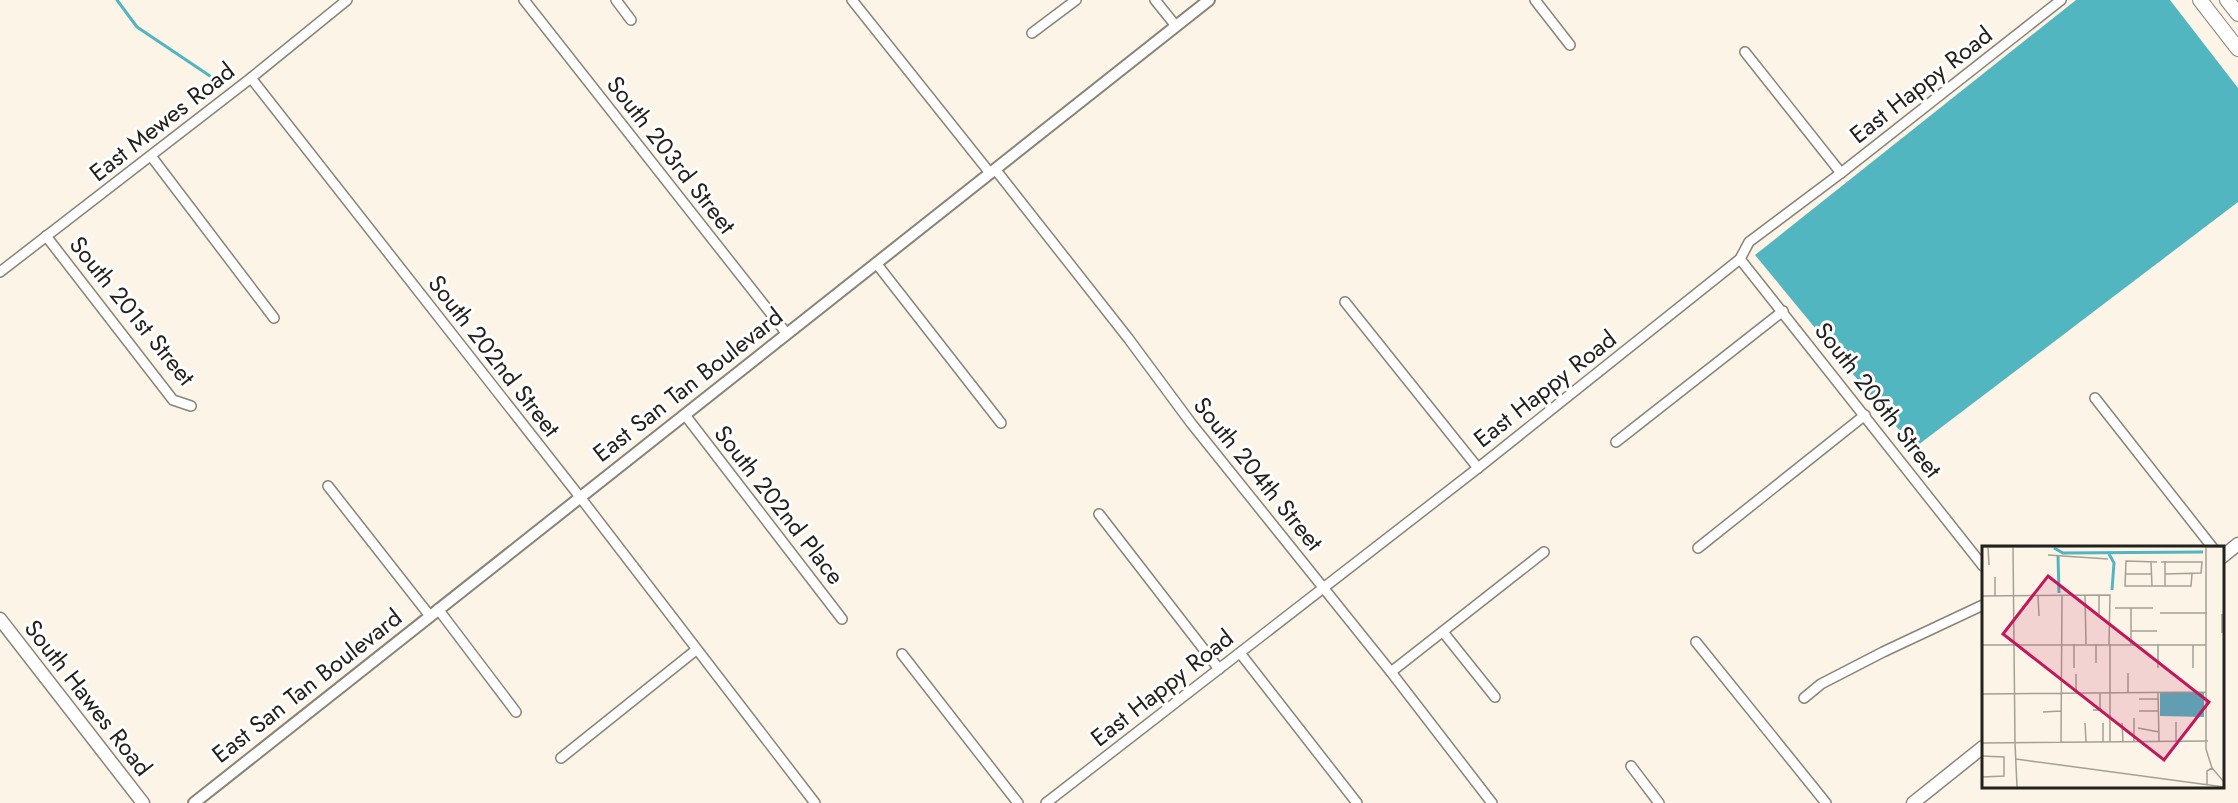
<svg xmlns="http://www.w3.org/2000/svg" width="2238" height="803" font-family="Jost,sans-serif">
  <rect width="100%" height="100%" fill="#fbf4e7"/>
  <polygon fill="#52b6c0" points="2076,0 2170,0 2238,88 2238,202 1914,448 1755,255"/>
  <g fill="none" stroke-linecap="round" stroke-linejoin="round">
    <polyline stroke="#52b6c0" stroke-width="3" points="117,0 137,27 210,76"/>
    <g stroke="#8a8478" stroke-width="12">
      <g id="minor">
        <polyline points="524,0 787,334"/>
        <polyline points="616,0 631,20"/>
        <polyline points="852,0 990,173"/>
        <polyline points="1155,0 1176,26"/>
        <polyline points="1535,0 1570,45"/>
        <polyline points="1032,33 1076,0"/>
        <polyline points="1745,52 1841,173"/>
        <polyline points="251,78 580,497 815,803"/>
        <polyline points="151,156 274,318"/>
        <polyline points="995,169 1128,338 1191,423 1391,672 1492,803"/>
        <polyline points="46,236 173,400 191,406"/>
        <polyline points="1740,259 1983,566"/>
        <polyline points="876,263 1001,423"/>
        <polyline points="0,272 251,78 347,0"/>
        <polyline points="1345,302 1478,468"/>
        <polyline points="2095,398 2213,548"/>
        <polyline points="685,415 842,619"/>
        <polyline points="1616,442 1783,311"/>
        <polyline points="328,486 430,616"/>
        <polyline points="1099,514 1219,669"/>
        <polyline points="1698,548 1865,415"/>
        <polyline points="438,609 516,712"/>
        <polyline points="1443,632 1495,697"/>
        <polyline points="1696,642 1826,803"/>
        <polyline points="1240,653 1357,803"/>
        <polyline points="902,654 1018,803"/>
        <polyline points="1391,672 1544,552"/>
        <polyline points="1804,698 1821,684 1883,652 1983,605"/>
        <polyline points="561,758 696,650"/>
        <polyline points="1631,766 1659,803"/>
        <polyline points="1046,803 1478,468 1740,259 1749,242 1841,173 2061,0"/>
      </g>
    </g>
    <g stroke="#8a8478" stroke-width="14">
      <polyline id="tertiary" points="194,803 1209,0"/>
    </g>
    <g stroke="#8a8478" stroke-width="15">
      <g id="secondary">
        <polyline points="2222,557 2238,544"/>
        <polyline points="0,619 143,803"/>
        <polyline points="1913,803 1983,747"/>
      </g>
    </g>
    <g stroke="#8a8478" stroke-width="16">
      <g id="primary">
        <polyline points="2200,0 2238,49"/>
        <polyline points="2227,0 2238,14"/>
      </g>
    </g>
    <use href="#minor" stroke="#fff" stroke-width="9"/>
    <use href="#tertiary" stroke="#fff" stroke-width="10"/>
    <use href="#secondary" stroke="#fff" stroke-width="12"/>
    <use href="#primary" stroke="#fff" stroke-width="14"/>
  </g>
  <g text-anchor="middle" stroke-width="6" stroke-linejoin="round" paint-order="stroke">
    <g font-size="24" fill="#23211c" stroke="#fff">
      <text transform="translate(1921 85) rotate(-38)" y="8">East Happy Road</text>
      <text transform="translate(162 122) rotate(-38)" y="8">East Mewes Road</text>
      <text transform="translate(671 155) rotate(52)" y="8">South 203rd Street</text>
      <text transform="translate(132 311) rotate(51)" y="8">South 201st Street</text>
      <text transform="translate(494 356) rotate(52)" y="8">South 202nd Street</text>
      <text transform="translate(688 385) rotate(-38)" y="8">East San Tan Boulevard</text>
      <text transform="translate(1545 389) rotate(-38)" y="8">East Happy Road</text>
      <text transform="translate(1878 400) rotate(52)" y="8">South 206th Street</text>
      <text transform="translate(1258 474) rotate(51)" y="8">South 204th Street</text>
      <text transform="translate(779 505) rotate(52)" y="8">South 202nd Place</text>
      <text transform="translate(307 686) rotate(-38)" y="8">East San Tan Boulevard</text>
      <text transform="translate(1162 688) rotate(-38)" y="8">East Happy Road</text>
      <text transform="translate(88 698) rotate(52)" y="8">South Hawes Road</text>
    </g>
  </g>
  <g transform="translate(1982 546)">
    <rect width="242" height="242" fill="#fbf4e7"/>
    <path d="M 178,147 L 222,147 L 222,171 L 178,170 Z" fill="#52b6c0"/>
    <path fill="none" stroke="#52b6c0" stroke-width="3" d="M 72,2 L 81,7 L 221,6M 127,8 L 132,17 L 130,44M 76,10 L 77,47"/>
    <path fill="none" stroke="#a5a096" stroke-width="1.5" d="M 31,0 L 33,197M 207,0 L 242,1M 224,0 L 224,203 L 230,222 L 242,236M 0,1 L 154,0M 6,1 L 7,19M 66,9 L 126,13M 169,15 L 170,40M 183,15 L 183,40M 175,16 L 144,15 L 143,40 L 209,40 L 210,28M 179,16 L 220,16 L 219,27 L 183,28M 143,28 L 169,28M 13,31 L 13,50M 103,49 L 104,98M 0,50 L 128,49 L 127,98M 56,50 L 57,70M 133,62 L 171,62M 149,62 L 149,98M 178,67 L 225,67M 117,68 L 117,49M 240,68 L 240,87M 149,85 L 175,85M 114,98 L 114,117M 176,98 L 176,122M 0,99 L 224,99M 211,99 L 211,122M 92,122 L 92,98M 146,127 L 146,147M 94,128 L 94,147M 176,147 L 177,195M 0,148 L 224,146M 157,153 L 177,153M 111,164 L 118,164 L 118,147M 157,165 L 177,165M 61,166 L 79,165M 152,172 L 152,195M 194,176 L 194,195M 103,177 L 104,196M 140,177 L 141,196M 156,182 L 177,186M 79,196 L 80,50M 121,196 L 121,177M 128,196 L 128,98M 0,197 L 226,195M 33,197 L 35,241M 0,210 L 22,211 L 22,230 L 0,231M 34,213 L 242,241M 225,238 L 225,225 L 230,222"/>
    <path fill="#c2185b" fill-opacity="0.15" stroke="#c2185b" stroke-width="3" d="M 66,30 L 227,156 L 182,214 L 21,88 Z"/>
    <rect width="242" height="242" fill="none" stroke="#23211c" stroke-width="3"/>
  </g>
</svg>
